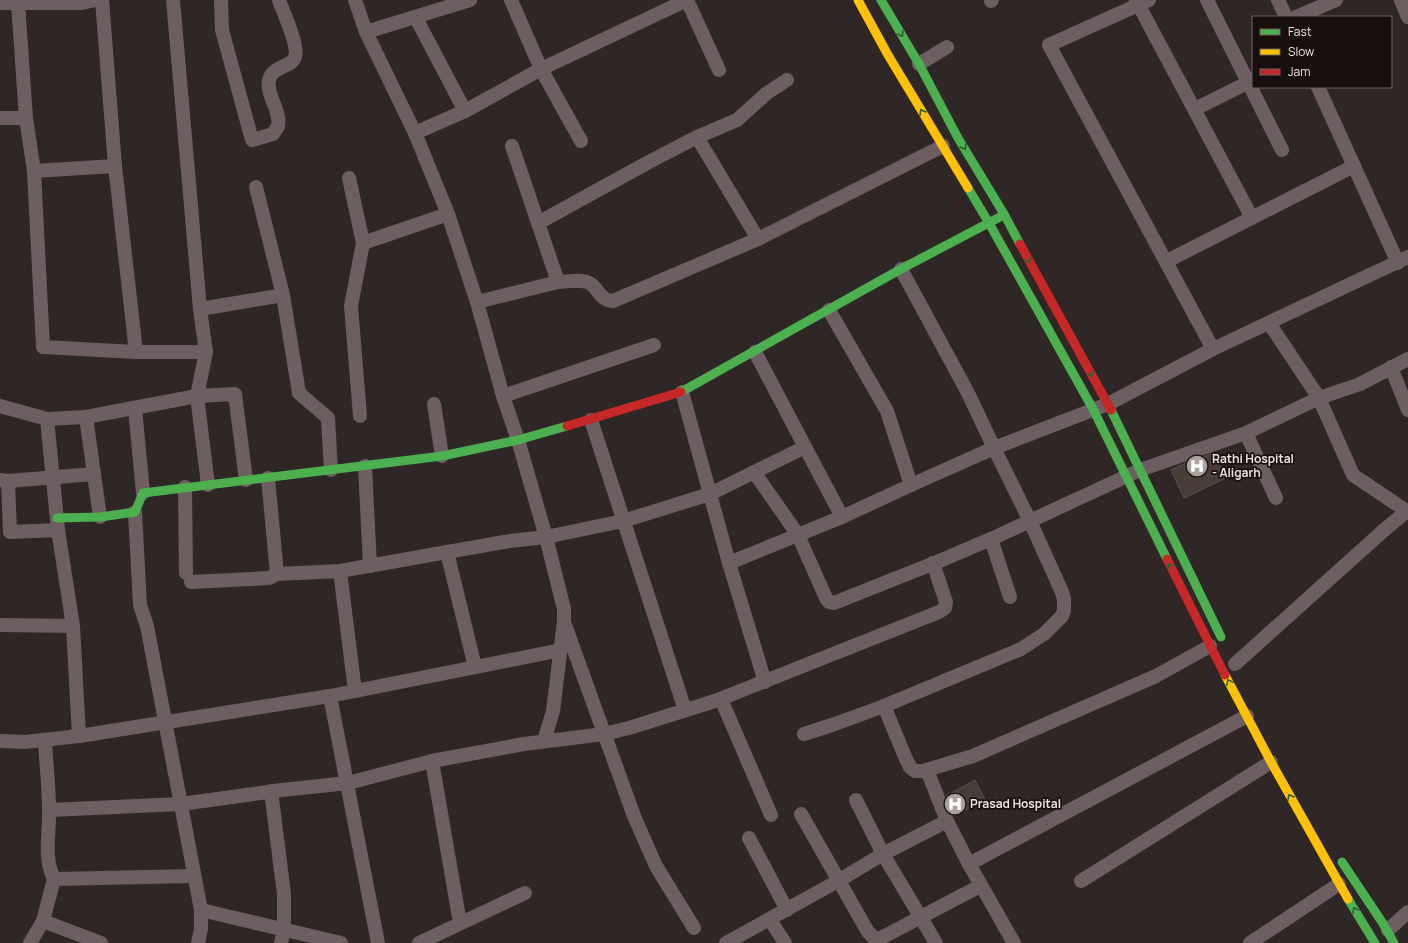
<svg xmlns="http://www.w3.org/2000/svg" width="1408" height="943" font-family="Manrope,sans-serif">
  <rect width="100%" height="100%" fill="#2e2725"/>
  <g fill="#483d37" stroke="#58524f">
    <polygon points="1214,453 1226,478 1184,498 1171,470 1186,463"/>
    <polygon points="975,780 985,800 954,816 946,796"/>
  </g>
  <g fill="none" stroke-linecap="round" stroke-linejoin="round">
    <g stroke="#6d5f61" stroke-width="14">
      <polyline points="102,0 115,166 136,352"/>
      <path d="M 221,0 L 222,30 L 252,140 L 273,134 C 275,131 277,128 278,126 C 281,110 266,96 269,80 C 271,72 277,70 284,66 C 287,65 292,62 294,59 C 301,49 283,12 279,0"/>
      <polyline points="355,0 366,32 415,133 448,214 477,302 503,396 518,440 546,537 564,609 564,621 553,711 544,741"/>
      <polyline points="511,0 541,69 687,0 719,70"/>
      <polyline points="1136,0 1252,218"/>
      <polyline points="1149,0 1049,45 1213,349"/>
      <polyline points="1207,0 1282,150"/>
      <polyline points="1278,0 1286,17"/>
      <polyline points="1401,0 1408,17"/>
      <polyline points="991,1 992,0"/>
      <polyline points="0,3 82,3 95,0"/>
      <polyline points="18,3 26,118 34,171 43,347 136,352 206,352 200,309 173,0"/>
      <polyline points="1296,17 1336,0"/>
      <polyline points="416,18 465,111"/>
      <polyline points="366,32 470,0"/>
      <polyline points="919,64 947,47"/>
      <polyline points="1318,87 1398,263"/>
      <polyline points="1195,109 1253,80"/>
      <polyline points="0,118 26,118"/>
      <polyline points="415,133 465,111 541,69 581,141"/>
      <polyline points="697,137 758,239"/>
      <polyline points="34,171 115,166"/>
      <polyline points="349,178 363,243 448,214"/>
      <polyline points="538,223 647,163 697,137 737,120 767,93 787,80"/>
      <polyline points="1167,261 1354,166"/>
      <polyline points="901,269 968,393 994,448 1108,404 1213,349 1408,257"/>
      <path d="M 558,282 C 568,282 582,278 591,284 C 599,290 601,301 613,301 L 758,239 L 943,146"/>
      <polyline points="283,295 299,393 328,418 331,470"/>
      <polyline points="477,302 558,282 512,146"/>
      <polyline points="200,309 283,295 256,187"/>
      <polyline points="829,310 887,411 911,485"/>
      <polyline points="1269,323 1319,398 1353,475 1408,512"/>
      <polyline points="206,352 197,396 208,485"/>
      <polyline points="755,352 842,517 911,485 994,448 1030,521 1062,592 1064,599 1064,610 1062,616 1044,634 1021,649 884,706 835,724 804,734"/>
      <polyline points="1391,367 1408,410"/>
      <polyline points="682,392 729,563 765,682"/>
      <polyline points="503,396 654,345"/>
      <polyline points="434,404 442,456"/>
      <polyline points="0,406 47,419 58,530 73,626 79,736"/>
      <polyline points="135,408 143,493"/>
      <polyline points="360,416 351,306 363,243"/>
      <polyline points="86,417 100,517"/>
      <polyline points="47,419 86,417 197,396 235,394 246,480"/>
      <polyline points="591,420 685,710"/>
      <polyline points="365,466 370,566"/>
      <polyline points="754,472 798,535 826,598 829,602 834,603 937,562 991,539 1140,470 1246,433"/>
      <polyline points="268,478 277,574"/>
      <polyline points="0,480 8,481 10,532 58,530"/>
      <polyline points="8,481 94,474"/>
      <polyline points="185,487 186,573"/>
      <polyline points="1276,498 1246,433 1319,398 1360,384 1408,359"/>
      <polyline points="135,512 140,605 147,626 201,910 201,929 198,943"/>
      <polyline points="991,539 1010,597"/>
      <polyline points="447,552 475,667"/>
      <polyline points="729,563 842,517"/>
      <polyline points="340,571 355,691"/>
      <polyline points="191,582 269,578 277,574 340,571 510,541 546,537 623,521 710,494 805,447"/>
      <polyline points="0,625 73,626"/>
      <polyline points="565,625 634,816 656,866 694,928"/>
      <polyline points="1235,664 1383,531 1407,511"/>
      <polyline points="330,696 561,650"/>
      <polyline points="721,699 771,815"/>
      <polyline points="884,706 906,759 910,767 915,771 923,771 973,756 1156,676 1210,646"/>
      <path d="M 45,740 C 46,763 49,786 49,809 C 50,833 43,857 54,879"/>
      <polyline points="0,741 25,742 79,736 330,696 378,943"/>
      <polyline points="432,761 460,923"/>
      <polyline points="927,770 947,821 969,864 1014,943"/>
      <polyline points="271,791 284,894 284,930 281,943"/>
      <polyline points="856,800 883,854 936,943"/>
      <polyline points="50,810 181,804 282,790 348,783 432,761 524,744 604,734 629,728 715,701 939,612 945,608 946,602 933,563"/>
      <polyline points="801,814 868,932 874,938 879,939 980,886"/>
      <polyline points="749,838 787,910"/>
      <polyline points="969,864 1247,716"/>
      <polyline points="1081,881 1271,762"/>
      <polyline points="201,910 341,943"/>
      <polyline points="770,920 785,943"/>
      <polyline points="43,921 101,943"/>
      <polyline points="1388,930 1408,912"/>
      <polyline points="30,943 43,921 54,879 194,876"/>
      <polyline points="419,943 525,893"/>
      <polyline points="726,943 838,881 883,854 947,821"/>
      <polyline points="1250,943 1339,884"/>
    </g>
    <g stroke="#4caf50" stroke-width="9">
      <polyline points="881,0 919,64 958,138 1004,214 1020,244"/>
      <polyline points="968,188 989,223 1093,409 1167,559"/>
      <polyline points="681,392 901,269 1000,217"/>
      <polyline points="1111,410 1221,637"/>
      <polyline points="57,518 100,517 135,512 143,493 442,456 518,440 567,426"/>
      <polyline points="1342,862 1382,922 1394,943"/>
      <polyline points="1348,899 1375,943"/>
    </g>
    <g stroke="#ffc107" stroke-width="9">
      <polyline points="858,0 888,55 968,188"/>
      <polyline points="1225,675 1271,762 1348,899"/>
    </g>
    <g stroke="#c62828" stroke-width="9">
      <polyline points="1020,244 1111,410"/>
      <polyline points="567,426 681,392"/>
      <polyline points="1167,559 1225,675"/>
    </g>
  </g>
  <defs><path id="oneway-chevron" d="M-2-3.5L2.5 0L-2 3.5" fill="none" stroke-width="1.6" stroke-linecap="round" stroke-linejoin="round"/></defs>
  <g stroke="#315f2f">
    <use href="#oneway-chevron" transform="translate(901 34) rotate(59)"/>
    <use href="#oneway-chevron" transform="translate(922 112) rotate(-121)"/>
    <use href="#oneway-chevron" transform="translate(964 147) rotate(59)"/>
    <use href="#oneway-chevron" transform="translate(1029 260) rotate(61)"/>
    <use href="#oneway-chevron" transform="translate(1091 374) rotate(61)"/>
    <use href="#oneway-chevron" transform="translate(1170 566) rotate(-116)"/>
    <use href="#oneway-chevron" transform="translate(1229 682) rotate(-118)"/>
    <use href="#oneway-chevron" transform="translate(1290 797) rotate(-119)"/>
    <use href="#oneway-chevron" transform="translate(1355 910) rotate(-121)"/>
  </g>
  <defs>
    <g id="hospital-disc" transform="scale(1.15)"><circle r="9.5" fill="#aaa19f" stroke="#160f0e"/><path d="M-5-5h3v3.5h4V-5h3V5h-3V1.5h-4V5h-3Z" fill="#fff"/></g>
  </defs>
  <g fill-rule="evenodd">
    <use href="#hospital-disc" x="1197" y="466"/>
    <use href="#hospital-disc" x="955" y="804"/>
  </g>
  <g text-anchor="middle" stroke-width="3.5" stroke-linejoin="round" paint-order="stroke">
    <g font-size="12" font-weight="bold" fill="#ede3e1" stroke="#160f0e" text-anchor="start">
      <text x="1212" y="463">Rathi Hospital<tspan x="1212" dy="14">- Aligarh</tspan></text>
      <text x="970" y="808">Prasad Hospital</text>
    </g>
  </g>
  <rect x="1252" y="16" width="140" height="72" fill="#160f0e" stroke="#6c6462"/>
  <rect x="1260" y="29" width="20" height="6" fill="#4caf50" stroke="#6c6462"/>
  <text x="1288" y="36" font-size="12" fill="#ede3e1">Fast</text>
  <rect x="1260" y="49" width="20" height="6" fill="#ffc107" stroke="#6c6462"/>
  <text x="1288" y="56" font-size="12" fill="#ede3e1">Slow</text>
  <rect x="1260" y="69" width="20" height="6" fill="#c62828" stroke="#6c6462"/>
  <text x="1288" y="76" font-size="12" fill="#ede3e1">Jam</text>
</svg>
